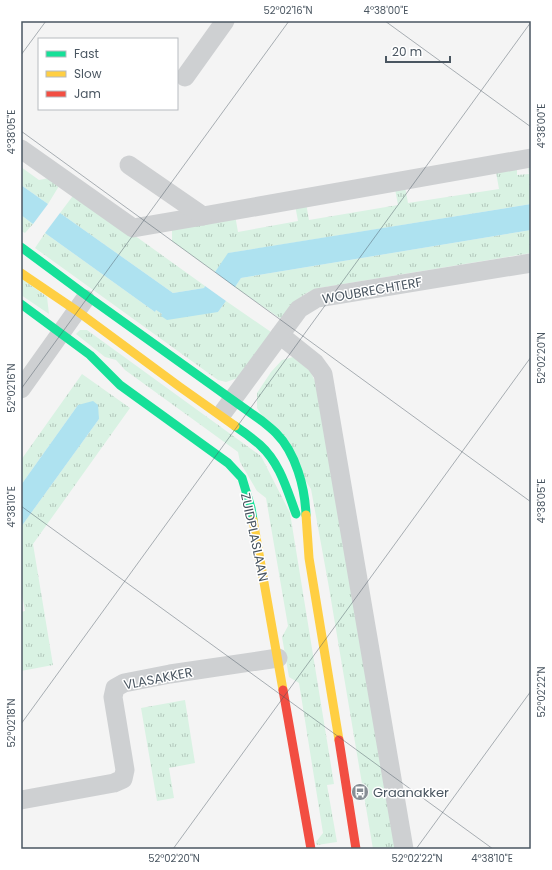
<svg xmlns="http://www.w3.org/2000/svg" width="552" height="870" font-family="Poppins,sans-serif">
  <defs>
    <pattern id="grass-tufts" width="24" height="20" patternUnits="userSpaceOnUse"><rect width="24" height="20" fill="#d9f2e3"/><path d="M3 7l-1-3M5 7V3M7 7l1-3M15 17l-1-3M17 17v-4M19 17l1-3" fill="none" stroke="#b2c7bb"/></pattern>
  </defs>
  <rect width="100%" height="100%" fill="#f4f4f4"/>
  <g fill="url(#grass-tufts)">
    <polygon points="531,166 531,204 229,253 215,272 172,241 172,226 235,215 238,232 298,221 295,205 306,203 309,220 398,205 395,189 405,187 408,203 499,189 496,172 517,169 517,175 529,174 528,167"/>
    <polygon points="21,167 39,180 49,178 59,186 48,204 21,185"/>
    <polygon points="72,197 76,197 120,225 205,286 204,288 173,293 60,213"/>
    <polygon points="21,215 33,224 25,233 21,231"/>
    <path d="M 531,230 L 531,253 L 319,288 C 299,294 293,304 281,319 L 235,287 L 241,278 Z"/>
    <polygon points="45,233 155,312 156,310 162,314 218,312 226,301 271,332 238,378 226,382 218,380 35,248"/>
    <polygon points="21,278 47,297 49,314 21,295"/>
    <polygon points="80,330 87,330 261,456 290,513 334,784 327,785 337,842 317,845 316,842 323,833 299,683 289,677 282,637 288,626 266,498 257,491 240,462 238,452 125,370 116,360 105,357 76,334"/>
    <polygon points="293,357 310,371 316,383 395,849 373,849 328,582 311,489 257,408 257,393 271,372 282,360"/>
    <polygon points="82,374 130,408 33,544 53,665 21,671 21,612 25,611 21,588 21,527 99,419 78,405 21,485 21,460"/>
    <polygon points="185,700 195,763 169,768 174,798 157,801 141,708"/>
  </g>
  <g fill="#aee2f0">
    <polygon points="21,185 48,204 33,224 21,215"/>
    <polygon points="531,204 531,230 241,278 235,287 215,272 228,253"/>
    <polygon points="60,213 173,293 204,288 205,286 226,301 218,312 167,320 161,316 162,314 156,310 155,312 45,233"/>
    <polygon points="93,401 98,405 99,419 21,527 21,485 78,405"/>
  </g>
  <g fill="none" stroke-linecap="round" stroke-linejoin="round">
    <g stroke="#ced0d2" stroke-width="19">
      <polyline points="185,77 225,21"/>
      <polyline points="21,149 133,228 203,216 531,158"/>
      <polyline points="129,165 203,216"/>
      <polyline points="280,335 315,363 323,374 404,849"/>
      <polyline points="21,389 85,299"/>
      <polyline points="224,411 299,309 317,298 531,263"/>
      <polyline points="21,800 114,783 123,779 125,770 113,697 115,688 124,683 170,674 278,658"/>
    </g>
    <g stroke="#16e098" stroke-width="9">
      <path d="M 21,247 L 87,296 L 262,421 C 267,425 272,429 276,433 C 296,453 305,488 306,515"/>
      <polyline points="21,304 90,355 120,385 228,463 242,478 251,508 253,520"/>
      <path d="M 235,426 C 244,432 252,438 260,445 C 280,463 287,490 296,514"/>
    </g>
    <g stroke="#ffcf43" stroke-width="9">
      <polyline points="21,273 77,311 180,387 235,426"/>
      <polyline points="306,515 309,558 339,740"/>
      <polyline points="253,520 283,690"/>
    </g>
    <g stroke="#f24e42" stroke-width="9">
      <polyline points="283,690 311,849"/>
      <polyline points="339,740 356,849"/>
    </g>
  </g>
  <path fill="none" stroke="#4a5661" stroke-width="1" stroke-opacity="0.45" d="M 385,21 L 531,127M 21,55 L 46,21M 21,131 L 531,502M 21,389 L 289,21M 21,506 L 493,849M 21,724 L 531,22M 173,849 L 531,357M 416,849 L 531,691"/>
  <defs>
    <g id="bus-disc" transform="scale(0.9)"><circle r="9.5" fill="#868d94" stroke="#fff"/><path d="M-5-6H5V4H4V6H2V4H-2V6H-4V4H-5ZM-3.5-4V0h7V-4ZM-3.5 1.2v1.5H-2V1.2ZM2 1.2v1.5H3.5V1.2Z" fill="#fff"/></g>
  </defs>
  <g fill-rule="evenodd">
    <use href="#bus-disc" x="360" y="792"/>
  </g>
  <g text-anchor="middle" stroke-width="3" stroke-linejoin="round" paint-order="stroke">
    <g font-size="13" fill="#4a5661" stroke="#fff">
      <text transform="translate(372 290) rotate(-10)" y="5">WOUBRECHTERF</text>
      <text transform="translate(255 537) rotate(78)" y="5">ZUIDPLASLAAN</text>
      <text transform="translate(158 678) rotate(-11)" y="5">VLASAKKER</text>
    </g>
    <g font-size="13" fill="#4a5661" stroke="#fff" text-anchor="start">
      <text x="373" y="797">Graanakker</text>
    </g>
  </g>
  <rect width="552" height="870" fill="none" stroke="#ffffff" stroke-width="44"/>
  <rect x="38" y="38" width="140" height="72" fill="#ffffff" stroke="#b7bbc0"/>
  <rect x="46" y="51" width="20" height="6" fill="#16e098" stroke="#b7bbc0"/>
  <text x="74" y="58" font-size="12" fill="#4a5661">Fast</text>
  <rect x="46" y="71" width="20" height="6" fill="#ffcf43" stroke="#b7bbc0"/>
  <text x="74" y="78" font-size="12" fill="#4a5661">Slow</text>
  <rect x="46" y="91" width="20" height="6" fill="#f24e42" stroke="#b7bbc0"/>
  <text x="74" y="98" font-size="12" fill="#4a5661">Jam</text>
  <path d="M386 56v6h64v-6" fill="none" stroke="#4a5661" stroke-width="2"/>
  <text x="392" y="56" font-size="12" fill="#4a5661" stroke="#ffffff" stroke-width="3" paint-order="stroke">20 m</text>
  <rect x="22" y="22" width="508" height="826" fill="none" stroke="#4a5661" stroke-width="1.5"/>
  <g font-size="10" text-anchor="middle" fill="#4a5661">
    <text x="288" y="14">52°02'16"N</text>
    <text x="386" y="14">4°38'00"E</text>
    <text transform="translate(541 126) rotate(-90)" y="4">4°38'00"E</text>
    <text transform="translate(11 132) rotate(-90)" y="4">4°38'05"E</text>
    <text transform="translate(541 358) rotate(-90)" y="4">52°02'20"N</text>
    <text transform="translate(11 388) rotate(-90)" y="4">52°02'16"N</text>
    <text transform="translate(541 501) rotate(-90)" y="4">4°38'05"E</text>
    <text transform="translate(11 507) rotate(-90)" y="4">4°38'10"E</text>
    <text transform="translate(541 692) rotate(-90)" y="4">52°02'22"N</text>
    <text transform="translate(11 723) rotate(-90)" y="4">52°02'18"N</text>
    <text x="174" y="862">52°02'20"N</text>
    <text x="417" y="862">52°02'22"N</text>
    <text x="492" y="862">4°38'10"E</text>
  </g>
</svg>
